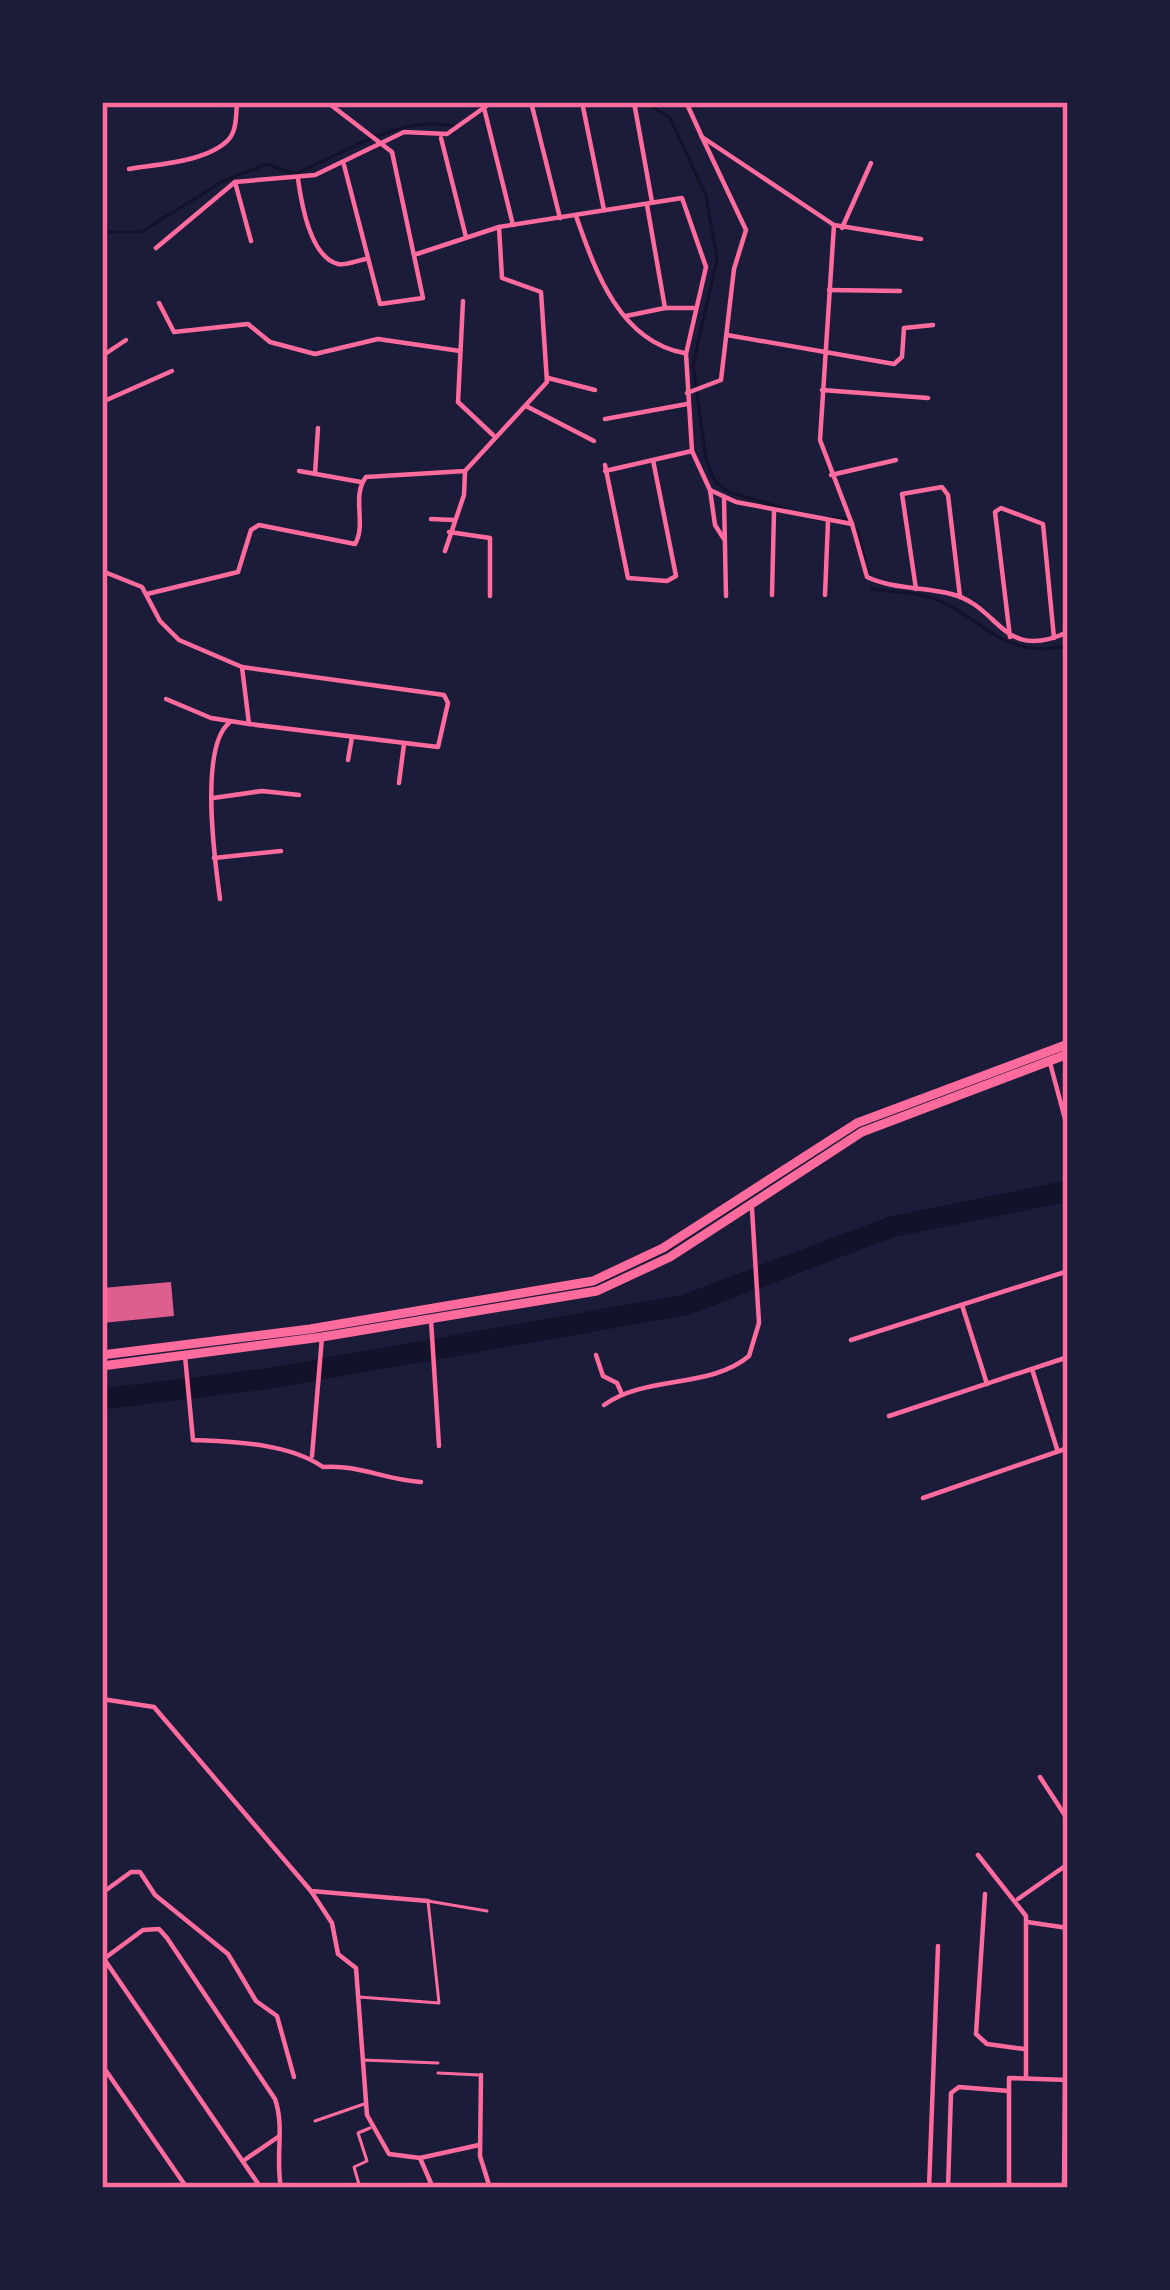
<svg xmlns="http://www.w3.org/2000/svg" width="1170" height="2290" font-family="Georgia,serif">
  <rect width="100%" height="100%" fill="#1b1b3a"/>
  <g fill="none" stroke-linecap="round" stroke-linejoin="round">
    <g stroke="#12122b" stroke-width="3">
      <polyline points="645,102 670,118 706,196 717,259 693,365 706,460 715,481 729,492 786,509"/>
      <path d="M 102,232 L 141,232 L 225,180 L 267,164 L 294,174 C 347,153 395,115 454,126"/>
      <polyline points="830,518 849,519"/>
      <polyline points="857,529 868,573"/>
      <path d="M 872,589 C 892,592 920,592 938,600 C 990,623 1002,659 1068,646"/>
    </g>
    <polyline stroke="#12122b" stroke-width="21" points="102,1399 265,1379 685,1305 891,1227 1068,1191"/>
  </g>
  <polygon fill="#dd5f8e" points="171,1282 174,1316 102,1323 102,1288"/>
  <g fill="none" stroke-linecap="round" stroke-linejoin="round">
    <g stroke="#ff6b9d" stroke-width="3">
      <polyline points="359,1997 439,2003 428,1901 487,1911"/>
      <polyline points="363,2060 438,2063"/>
      <polyline points="438,2073 479,2075"/>
      <polyline points="315,2121 364,2104"/>
      <polyline points="360,2188 354,2167 367,2161 358,2133 370,2128"/>
    </g>
    <g stroke="#ff6b9d" stroke-width="4.5">
      <polyline points="327,102 392,152 423,298 380,304 344,165"/>
      <polyline points="531,102 560,218"/>
      <polyline points="582,102 604,210"/>
      <polyline points="634,102 652,202"/>
      <polyline points="686,102 702,137 834,225 921,239"/>
      <polyline points="484,108 513,225"/>
      <polyline points="441,138 466,237"/>
      <path d="M 129,169 C 158,164 208,162 229,139 C 237,130 236,113 237,102"/>
      <path d="M 298,179 C 301,201 310,257 338,264 C 345,266 359,260 366,259"/>
      <polyline points="235,182 251,241"/>
      <path d="M 576,216 C 596,273 620,341 684,353"/>
      <polyline points="834,225 820,440 852,524"/>
      <polyline points="842,228 871,163"/>
      <polyline points="156,248 235,182 315,175 404,132 447,134 492,102"/>
      <path d="M 417,254 L 499,227 L 682,198 L 706,267 L 686,354 L 692,451 L 710,490 L 736,502 L 852,524 L 867,577 C 892,589 923,587 951,594 C 1001,606 1001,663 1068,632"/>
      <polyline points="829,290 900,291"/>
      <polyline points="463,301 458,402 493,435"/>
      <polyline points="159,303 174,332 248,324 270,342 315,354 378,339 460,351"/>
      <polyline points="665,308 694,308"/>
      <polyline points="626,316 665,308 647,205"/>
      <polyline points="727,335 894,364 902,357 904,328 933,325"/>
      <polyline points="102,356 126,340"/>
      <polyline points="548,378 595,390"/>
      <polyline points="822,390 928,398"/>
      <polyline points="687,393 721,380 734,269 746,230 702,137"/>
      <polyline points="102,402 172,371"/>
      <polyline points="526,406 594,441"/>
      <polyline points="605,419 687,404"/>
      <polyline points="605,465 628,578 667,581 676,576 653,460"/>
      <polyline points="299,471 361,482"/>
      <polyline points="605,471 692,451"/>
      <polyline points="315,474 318,428"/>
      <polyline points="831,475 896,460"/>
      <polyline points="710,490 715,525 724,539"/>
      <polyline points="724,498 726,596"/>
      <polyline points="431,519 454,520"/>
      <polyline points="449,532 490,538 490,596"/>
      <polyline points="445,551 464,495 465,471"/>
      <polyline points="102,571 142,587 160,621 179,640 242,667 444,695 448,703 438,747 249,724 242,667"/>
      <polyline points="916,589 902,494 942,487 948,495 960,597"/>
      <path d="M 147,594 L 238,572 L 251,530 L 259,525 L 355,544 C 367,524 351,496 366,477 L 465,471 L 547,382 L 541,292 L 502,278 L 499,227"/>
      <polyline points="772,595 774,511"/>
      <polyline points="825,595 828,521"/>
      <polyline points="1010,637 995,512 1001,508 1043,524 1054,638"/>
      <polyline points="166,699 211,718 249,724"/>
      <polyline points="348,760 352,737"/>
      <polyline points="399,783 404,744"/>
      <polyline points="213,798 262,791 299,795"/>
      <polyline points="214,858 281,851"/>
      <path d="M 220,899 C 215,863 199,748 229,723"/>
      <polyline points="1050,1063 1068,1130"/>
      <polyline points="962,1305 987,1384"/>
      <polyline points="431,1320 439,1446"/>
      <polyline points="851,1340 1068,1271"/>
      <polyline points="596,1355 603,1376 617,1383 621,1392"/>
      <path d="M 185,1356 L 193,1440 C 236,1442 288,1443 323,1467 C 358,1464 385,1480 421,1482"/>
      <polyline points="1032,1369 1057,1449"/>
      <path d="M 604,1405 C 646,1375 710,1389 749,1356 L 759,1323 L 752,1209"/>
      <polyline points="889,1416 1068,1357"/>
      <polyline points="312,1456 322,1337"/>
      <polyline points="923,1498 1068,1448"/>
      <polyline points="102,1699 154,1707 311,1891 428,1901"/>
      <polyline points="1040,1777 1068,1820"/>
      <polyline points="978,1855 1026,1916 1026,2076"/>
      <polyline points="311,1891 332,1923 338,1954 356,1968 367,2115 389,2154 420,2158 433,2188"/>
      <polyline points="102,1893 131,1872 140,1872 155,1895 228,1954 256,2001 277,2016 294,2077"/>
      <polyline points="985,1894 976,2034 987,2044 1024,2049"/>
      <polyline points="1018,1899 1068,1864"/>
      <polyline points="1027,1922 1068,1928"/>
      <polyline points="102,1956 261,2188"/>
      <path d="M 105,1958 L 143,1930 L 159,1929 L 167,1938 L 275,2099 C 285,2128 275,2157 281,2188"/>
      <polyline points="102,2065 187,2188"/>
      <polyline points="481,2075 480,2156 490,2188"/>
      <polyline points="420,2158 479,2145"/>
      <polyline points="243,2161 278,2137"/>
      <polyline points="929,2188 938,1946"/>
      <polyline points="948,2188 951,2093 959,2087 1009,2091"/>
      <polyline points="1009,2188 1009,2078 1068,2080"/>
      <polyline points="1064,2188 1065,2080"/>
    </g>
    <g stroke="#ff6b9d" stroke-width="9">
      <polyline points="102,1355 310,1329 593,1281 663,1248 857,1123 1068,1044"/>
      <polyline points="102,1366 322,1337 597,1291 670,1257 862,1132 1068,1054"/>
    </g>
  </g>
  <rect width="1170" height="2290" fill="none" stroke="#1b1b3a" stroke-width="210"/>
  <rect x="105" y="105" width="960" height="2080" fill="none" stroke="#ff6b9d" stroke-width="4.5"/>
</svg>
